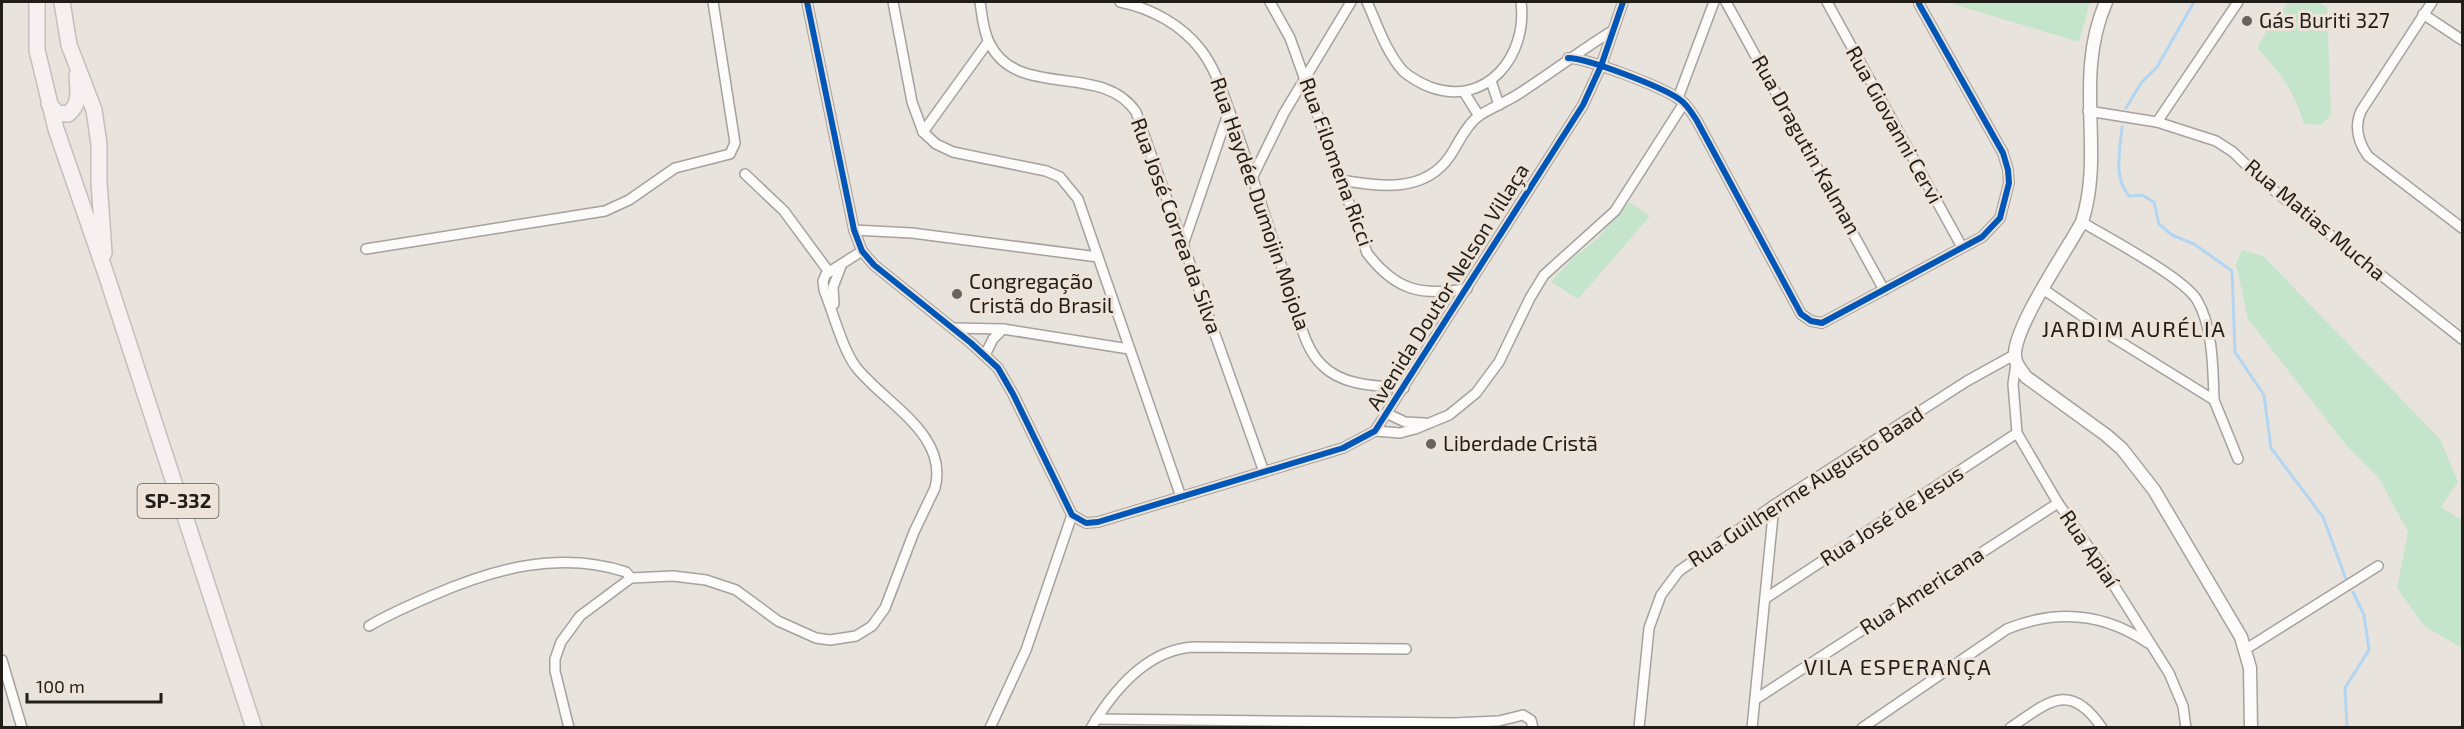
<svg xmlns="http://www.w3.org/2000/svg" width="2464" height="729" font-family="'Exo 2',sans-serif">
  <rect width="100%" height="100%" fill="#e9e3dd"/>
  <g fill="#c4e5cb">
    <polygon points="1946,2 2090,2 2079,42"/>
    <path d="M 2289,2 L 2317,2 L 2327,7 L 2331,115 L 2321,125 L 2304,124 C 2295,93 2280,71 2257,48 L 2271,23 Z"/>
    <polygon points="1629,202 1650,216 1578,299 1551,282 1575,256 1597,239"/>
    <polygon points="2242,250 2263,256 2440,439 2458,482 2441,507 2462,520 2462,648 2424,626 2397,588 2408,532 2379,478 2347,446 2248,319 2236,264"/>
  </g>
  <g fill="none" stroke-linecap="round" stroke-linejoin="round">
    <g stroke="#b2d6f1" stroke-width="3">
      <polyline points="2126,108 2141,83 2157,67 2194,2"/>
      <path d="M 2122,127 C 2120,150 2113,178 2129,196 L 2142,195 L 2154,202 L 2159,224 L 2172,235 L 2194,244 L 2232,271 L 2235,352 L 2264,395 L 2271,448 L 2323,517 L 2346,579"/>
      <polyline points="2347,728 2345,688 2369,650 2364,615 2353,592"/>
    </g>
    <g stroke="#a5a19c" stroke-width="12">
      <g id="minor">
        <polyline points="807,2 854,230 862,251 874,265 971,343 998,368 1013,394 1072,515 1086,523 1098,522 1343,448 1375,431 1583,105 1601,66 1623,2"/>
        <polyline points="893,2 912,102 923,132 936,144 953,152 1046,171 1060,177 1078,199 1181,497"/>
        <path d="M 980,2 C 982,15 983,30 989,42 C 1016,101 1102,61 1136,112 L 1264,472"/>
        <path d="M 1120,2 C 1151,8 1182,25 1201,50 C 1217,71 1224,97 1233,121 C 1254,178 1271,237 1291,294 C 1299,317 1304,348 1322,365 C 1342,386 1377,386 1404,388"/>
        <path d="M 1270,2 L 1290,38 L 1367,253 C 1396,291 1421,296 1467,289"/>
        <path d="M 1367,2 C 1377,24 1386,52 1403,71 C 1411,78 1420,83 1430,87 C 1487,108 1528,55 1521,2"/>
        <polyline points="1726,2 1884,290"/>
        <polyline points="1827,2 1962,247"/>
        <path d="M 2432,2 L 2361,111 C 2354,127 2358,142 2368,156 L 2462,228"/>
        <polyline points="2423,14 2462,40"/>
        <path d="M 1568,58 C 1587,58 1662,87 1679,99 C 1687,104 1692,113 1697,121 L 1801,314 L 1811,321 L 1822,323 L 1982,237 L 2000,218 L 2009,183 L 2008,170 L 2003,153 L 1919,4"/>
        <polyline points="1491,81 1499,105"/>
        <polyline points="1464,92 1479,116"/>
        <polyline points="1678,98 1714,2"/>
        <polyline points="2088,111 2157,122 2216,141 2233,152 2266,184 2462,339"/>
        <polyline points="2157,122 2238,2"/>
        <polyline points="923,132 988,42"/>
        <polyline points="745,174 784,211 829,272"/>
        <polyline points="1253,176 1284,113 1351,2"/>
        <path d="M 1341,180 C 1380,187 1425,193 1450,156 C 1459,142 1467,124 1480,115 C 1493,107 1508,101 1520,93 C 1551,73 1581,50 1612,31"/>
        <path d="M 2082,222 C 2108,238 2183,277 2197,300 C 2213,327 2213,369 2214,400"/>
        <polyline points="854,230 912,233 1098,257"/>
        <polyline points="1184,242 1229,111"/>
        <polyline points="366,249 605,211 629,200 675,168 730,154 735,143 713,2"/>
        <polyline points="2043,289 2114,338 2214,400 2238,459"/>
        <polyline points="834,304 833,287 841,266"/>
        <polyline points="953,328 1003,329 1129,349"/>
        <polyline points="985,355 993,339 1003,329"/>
        <polyline points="2016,364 2013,384 2017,433 2058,503 2101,565 2169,673 2183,706 2186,728"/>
        <polyline points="1388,414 1405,422 1424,423"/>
        <polyline points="1375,431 1400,433 1415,429 1449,415 1476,393 1499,362 1530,298 1544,275 1615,211 1684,103"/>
        <path d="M 631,578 L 673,576 L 706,580 L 736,590 L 778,621 L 816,638 L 830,640 L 856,636 L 872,626 L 885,608 L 914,532 L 935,488 C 949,434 884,403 856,367 C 842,348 833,312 824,290 L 823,281 L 826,274 L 862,251"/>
        <polyline points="1766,598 2017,433"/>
        <path d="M 369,626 C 389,614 410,605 431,596 C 493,569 559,550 626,572 L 631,578"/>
        <polyline points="2246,649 2378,566"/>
        <polyline points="2,660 22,728"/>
        <polyline points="1756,699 2058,503"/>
        <polyline points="1096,719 1453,723 1499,721 1523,715 1531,720 1533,728"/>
        <polyline points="569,728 555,671 555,659 561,642 580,616 631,578"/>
        <polyline points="990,728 1026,650 1072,515"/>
        <path d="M 1091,728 C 1113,691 1147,650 1193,647 L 1406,649"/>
        <polyline points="1639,728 1649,628 1661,595 1679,571 1774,505 1967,381 2014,355"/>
        <polyline points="1752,728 1774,505"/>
        <path d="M 1862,728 L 2007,629 C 2056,609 2104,613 2148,643"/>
        <path d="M 2010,728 C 2048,702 2070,680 2102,728"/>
      </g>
    </g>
    <g stroke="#a5a19c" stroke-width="15">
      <path id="tertiary" d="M 2106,2 C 2073,78 2105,150 2082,222 C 2067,250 2013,328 2015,356 C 2015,364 2021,370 2026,377 L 2106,435 L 2122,449 L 2154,490 L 2241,637 L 2250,668 L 2251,728"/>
    </g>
    <g stroke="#c2bfbc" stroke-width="18">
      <g id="primary">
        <polyline points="37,2 37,50 56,129 106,274 254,728"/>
        <polyline points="62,2 69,45 94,110 99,144 99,182 104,253"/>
        <path d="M 49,104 L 57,113 L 68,114 C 81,104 78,90 77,75"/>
      </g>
    </g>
    <use href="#minor" stroke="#fcfbfa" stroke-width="9"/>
    <use href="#tertiary" stroke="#fcfbfa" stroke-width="12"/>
    <use href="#primary" stroke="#f6f1f0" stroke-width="15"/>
    <g stroke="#eee3d8" stroke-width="10">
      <g id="cycleway">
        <polyline points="807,2 854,230 862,251 874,265 971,343 998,368 1013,394 1072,515 1086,523 1098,522 1343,448 1375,431 1583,105 1601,66 1623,2"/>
        <path d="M 1568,58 C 1587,58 1662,87 1679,99 C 1687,104 1692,113 1697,121 L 1801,314 L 1811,321 L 1822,323 L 1982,237 L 2000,218 L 2009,183 L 2008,170 L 2003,153 L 1919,4"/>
      </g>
    </g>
    <use href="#cycleway" stroke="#0057b8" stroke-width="6"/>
  </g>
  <g fill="#67625e" stroke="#eee3d8" stroke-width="2">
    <circle cx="2247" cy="21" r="6"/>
    <circle cx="957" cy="294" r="6"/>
    <circle cx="1431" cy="444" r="6"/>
  </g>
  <g text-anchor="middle" stroke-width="6" stroke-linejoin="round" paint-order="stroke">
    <rect fill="#eee3d8" stroke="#5e5852" stroke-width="1.5" x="137.5" y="484" width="81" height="34" rx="4.5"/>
    <g font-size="20" font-weight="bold" fill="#211d19">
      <text x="178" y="508">SP-332</text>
    </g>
    <g font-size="21" fill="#211d19" stroke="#eee3d8" text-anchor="start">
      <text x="2259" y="28">Gás Buriti 327</text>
      <text x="969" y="289">Congregação<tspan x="969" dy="24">Cristã do Brasil</tspan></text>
      <text x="1443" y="451">Liberdade Cristã</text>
    </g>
    <g font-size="21" fill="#211d19" stroke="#eee3d8">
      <text transform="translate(1894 125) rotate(61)" y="7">Rua Giovanni Cervi</text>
      <text transform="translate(1806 145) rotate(61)" y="7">Rua Dragutin Kalman</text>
      <text transform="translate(1336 162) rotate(70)" y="7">Rua Filomena Ricci</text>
      <text transform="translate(1260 204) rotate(71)" y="7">Rua Haydée Dumojin Mojola</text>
      <text transform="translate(2315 220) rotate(40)" y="7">Rua Matias Mucha</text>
      <text transform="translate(1176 226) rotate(70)" y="7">Rua José Correa da Silva</text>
      <text transform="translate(1448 287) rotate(-58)" y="7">Avenida Doutor Nelson Villaça</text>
      <text transform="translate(1806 487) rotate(-33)" y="7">Rua Guilherme Augusto Baad</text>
      <text transform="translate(1892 516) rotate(-33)" y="7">Rua José de Jesus</text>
      <text transform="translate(2089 549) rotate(56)" y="7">Rua Apiaí</text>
      <text transform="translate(1922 591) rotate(-33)" y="7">Rua Americana</text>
    </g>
    <g font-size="22" letter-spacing="1.5" fill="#211d19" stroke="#eee3d8">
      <text x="2134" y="337">JARDIM AURÉLIA</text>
      <text x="1898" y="675">VILA ESPERANÇA</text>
    </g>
  </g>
  <rect width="2464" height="729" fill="none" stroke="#211d19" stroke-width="6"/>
  <path d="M27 693v9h134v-9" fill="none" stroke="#211d19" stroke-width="3"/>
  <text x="36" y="693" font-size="18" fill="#211d19" stroke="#eee3d8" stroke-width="4.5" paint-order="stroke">100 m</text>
</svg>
